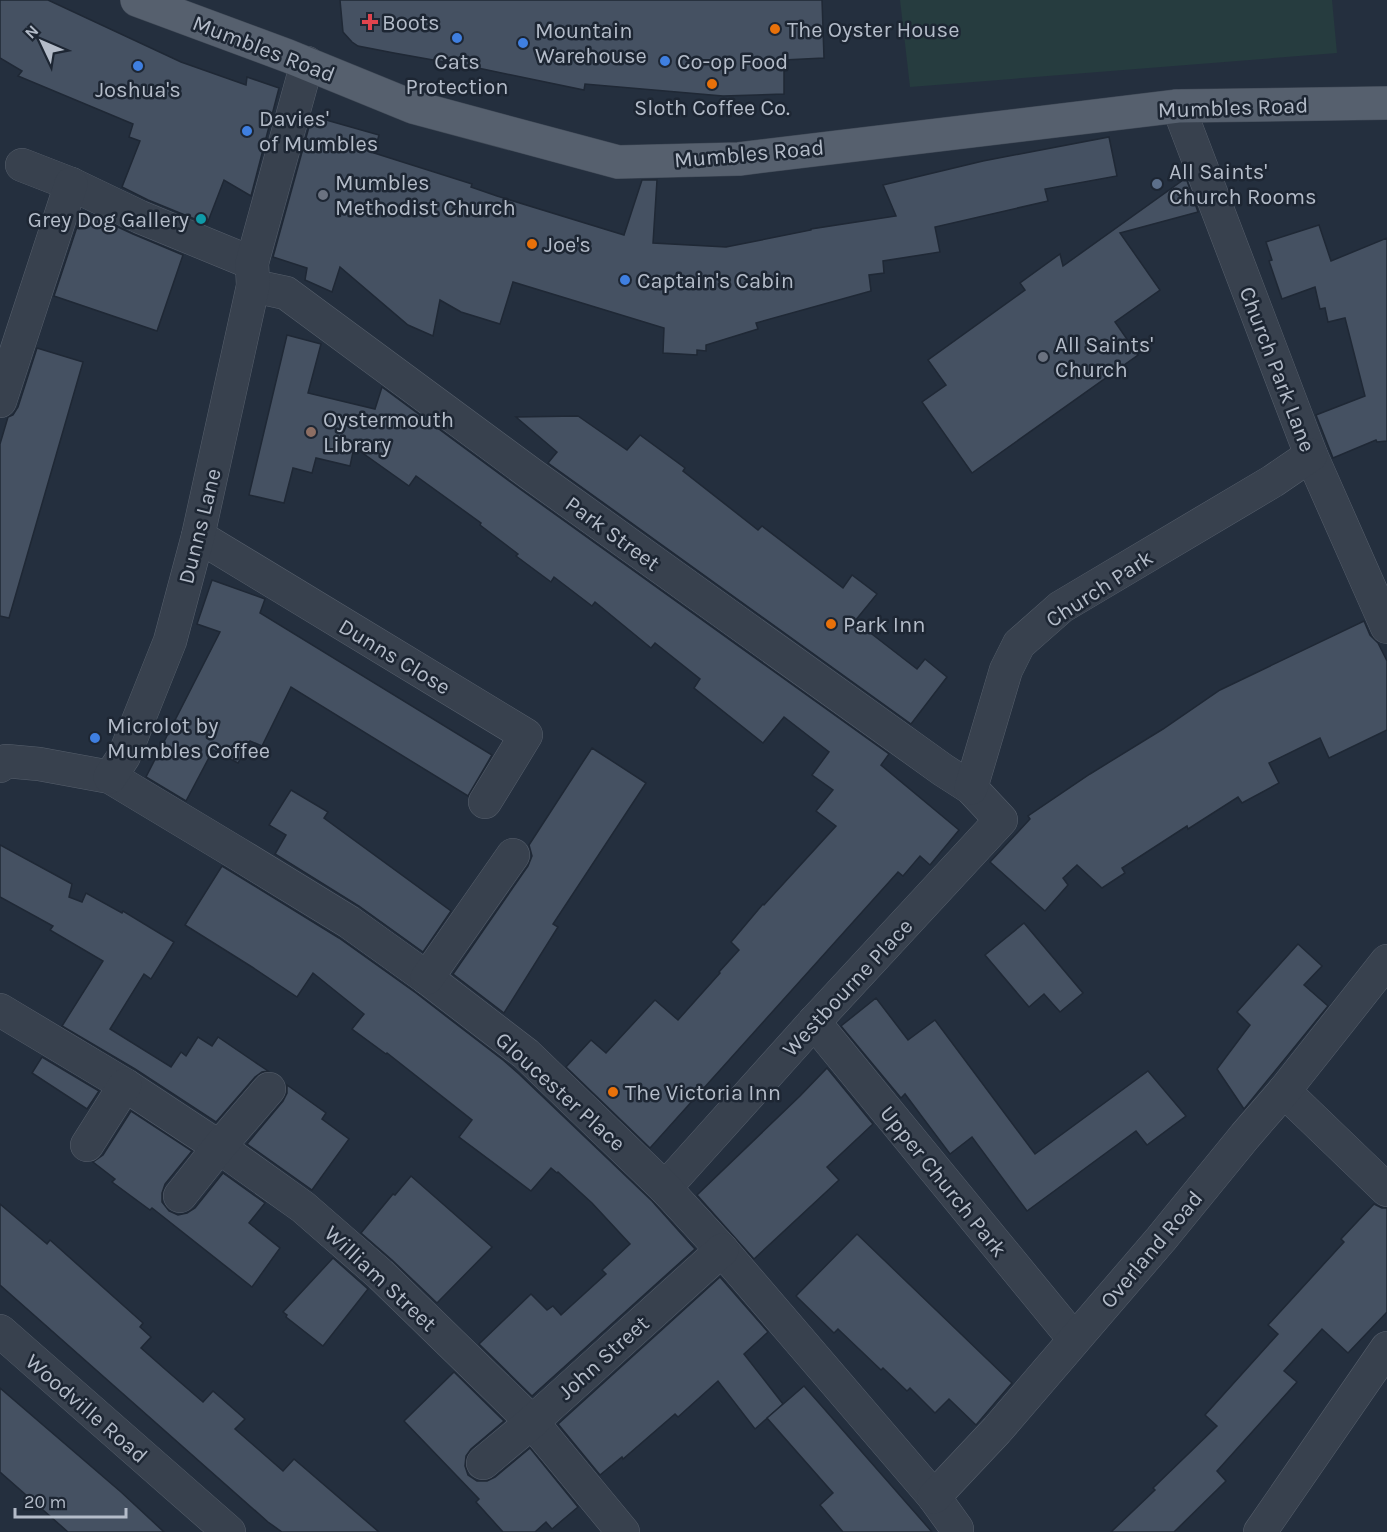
<svg xmlns="http://www.w3.org/2000/svg" width="1387" height="1532" font-family="Karla,sans-serif">
  <rect width="100%" height="100%" fill="#242f3e"/>
  <polygon fill="#263c3f" points="900,0 1332,0 1337,53 910,87"/>
  <g fill="#455162" stroke="#1f2835" stroke-width="1.5">
    <polygon points="0,0 48,0 181,62 246,85 247,77 279,88 251,196 224,180 207,224 148,200 122,187 140,141 129,137 133,124 18,76 22,71 0,58"/>
    <polygon points="340,0 822,0 824,58 784,60 784,94 723,96 585,84 584,90 478,68 394,53 358,46 352,42 343,32"/>
    <polygon points="312,116 379,135 374,153 472,184 471,187 497,196 624,235 642,180 657,180 653,243 726,247 811,230 811,229 896,216 883,185 983,161 1109,137 1117,176 1045,189 1048,201 935,227 940,252 883,261 884,273 869,275 871,291 756,323 758,329 706,345 706,351 697,350 697,355 663,353 664,328 513,282 500,324 461,312 440,300 433,336 408,325 340,267 332,292 305,280 307,268 273,257"/>
    <polygon points="1186,178 1198,212 1120,233 1160,290 1115,322 1138,355 972,473 922,402 946,385 928,360 1025,290 1020,283 1060,254 1063,266"/>
    <polygon points="82,212 96,217 133,234 183,255 157,331 54,296"/>
    <polygon points="1319,225 1331,261 1387,238 1387,441 1377,442 1376,440 1333,458 1316,415 1365,396 1345,318 1328,322 1325,308 1320,309 1315,287 1282,299 1269,261 1272,260 1266,242"/>
    <polygon points="287,335 321,344 308,393 375,409 382,387 520,489 889,754 881,765 959,830 930,865 920,856 903,876 898,872 650,1148 566,1067 591,1040 606,1053 655,1000 678,1020 720,973 719,972 739,950 731,942 763,904 764,905 836,826 816,811 833,790 812,775 829,752 784,717 763,743 694,688 700,679 655,643 651,648 595,602 592,606 554,577 551,582 516,556 518,554 480,525 481,523 416,476 409,486 354,447 350,466 316,458 312,473 293,468 284,503 249,495"/>
    <polygon points="37,348 83,362 9,618 0,616 0,444 8,417 13,415 18,407"/>
    <polygon points="578,416 627,450 640,435 685,468 683,471 758,530 762,526 843,588 852,575 877,594 855,621 917,669 925,659 947,677 911,724 548,463 557,452 516,417"/>
    <polygon points="212,580 265,599 260,613 492,755 468,796 291,687 262,746 250,741 238,763 213,750 186,801 146,777 220,632 197,624"/>
    <polygon points="1364,621 1370,635 1378,643 1387,661 1387,730 1329,758 1320,738 1269,763 1279,783 1242,803 1238,797 1188,829 1187,826 1122,868 1125,873 1102,888 1077,865 1063,878 1068,885 1045,911 990,862 1030,819 1028,816 1090,774 1163,729 1220,690"/>
    <polygon points="592,748 646,783 553,924 558,927 504,1013 453,974 528,866 532,856 529,845"/>
    <polygon points="291,790 328,812 324,818 451,911 423,952 359,906 275,854 286,835 269,825"/>
    <polygon points="0,845 72,884 69,897 82,902 86,893 122,913 123,911 174,942 151,979 144,974 110,1029 171,1067 181,1052 186,1056 198,1037 212,1046 218,1037 268,1071 262,1072 255,1077 216,1122 135,1069 62,1026 103,961 50,930 53,926 0,897"/>
    <polygon points="222,866 339,938 416,993 503,1060 519,1074 652,1201 695,1249 532,1396 479,1344 531,1294 547,1310 553,1306 561,1315 606,1274 602,1270 630,1244 592,1203 558,1172 557,1173 551,1168 531,1191 459,1137 472,1120 387,1053 386,1054 352,1029 364,1014 313,973 297,997 252,967 185,925"/>
    <polygon points="1024,923 1083,993 1060,1012 1044,994 1029,1007 985,955"/>
    <polygon points="1298,944 1322,966 1304,985 1328,1006 1244,1109 1217,1069 1250,1025 1237,1012"/>
    <polygon points="876,998 908,1040 935,1020 1035,1154 1148,1071 1186,1116 1147,1145 1136,1131 1027,1211 972,1137 950,1154 905,1094 901,1098 841,1026"/>
    <polygon points="42,1057 99,1091 87,1109 32,1073"/>
    <polygon points="827,1068 873,1124 827,1167 839,1180 754,1259 697,1195 800,1096"/>
    <polygon points="287,1085 326,1113 322,1119 349,1139 312,1190 247,1144 283,1101 287,1093"/>
    <polygon points="131,1111 192,1151 165,1184 162,1193 162,1202 169,1211 178,1215 187,1213 195,1208 223,1173 265,1203 249,1223 280,1248 252,1287 152,1208 150,1210 112,1182 115,1179 93,1162 103,1155"/>
    <polygon points="411,1176 492,1247 437,1303 392,1260 361,1233 393,1194 395,1195"/>
    <polygon points="0,1204 47,1244 50,1240 143,1323 140,1327 151,1337 141,1348 166,1370 203,1402 213,1391 245,1419 235,1429 283,1471 294,1459 379,1532 282,1532 268,1522 0,1285"/>
    <polygon points="1374,1204 1382,1208 1387,1208 1387,1312 1348,1353 1322,1329 1284,1371 1297,1382 1217,1471 1226,1481 1174,1532 1111,1532 1155,1490 1153,1488 1217,1426 1205,1415 1278,1334 1268,1325 1344,1242 1341,1239"/>
    <polygon points="857,1234 1012,1383 976,1425 949,1399 935,1413 910,1388 907,1391 883,1368 881,1370 838,1329 834,1333 796,1296"/>
    <polygon points="333,1258 368,1289 323,1346 286,1317 287,1315 283,1312"/>
    <polygon points="720,1277 768,1332 744,1354 783,1404 755,1429 718,1381 678,1417 675,1414 623,1459 622,1457 600,1475 558,1424"/>
    <polygon points="454,1372 504,1421 471,1449 466,1456 465,1466 468,1475 477,1481 487,1481 495,1477 530,1448 578,1507 552,1529 546,1522 535,1532 503,1532 476,1502 479,1499 404,1421"/>
    <polygon points="804,1386 819,1403 932,1532 843,1532 820,1505 833,1493 767,1418"/>
    <polygon points="0,1388 121,1492 164,1532 68,1532 0,1472"/>
  </g>
  <g fill="none" stroke-linecap="round" stroke-linejoin="round">
    <g stroke="#565f6c" stroke-width="34">
      <g id="minor">
        <polyline points="1178,106 1311,455 1387,627"/>
        <polyline points="22,165 71,184 140,217 252,263"/>
        <polyline points="253,286 286,293 531,474 943,770 971,788 1001,820 814,1022 665,1188"/>
        <polyline points="0,401 71,184"/>
        <polyline points="198,536 526,735 485,802"/>
        <polyline points="0,766 6,761 39,764 110,777 238,854 349,922 427,978 526,1054 665,1188 722,1250 934,1497 957,1529 957,1532"/>
        <polyline points="110,777 124,756 170,641 198,536 253,286 252,263 307,63"/>
        <polyline points="971,788 1006,670 1019,644 1061,607 1273,481 1311,455"/>
        <polyline points="427,978 513,855"/>
        <polyline points="0,1010 125,1085 219,1147 303,1207 380,1274 532,1422 623,1532"/>
        <polyline points="814,1022 1074,1339"/>
        <polyline points="1284,1091 1387,1190"/>
        <polyline points="87,1145 125,1085"/>
        <polyline points="180,1196 219,1147 269,1089"/>
        <polyline points="0,1331 229,1532"/>
        <polyline points="483,1463 532,1422 722,1250"/>
        <polyline points="934,1497 997,1430 1161,1239 1245,1136 1284,1091 1387,961"/>
        <polyline points="1260,1532 1387,1348"/>
      </g>
    </g>
    <g stroke="#414a57" stroke-width="34">
      <polyline id="major" points="137,0 288,56 413,107 618,162 739,159 1178,106 1387,103"/>
    </g>
    <use href="#minor" stroke="#38414e" stroke-width="33"/>
    <use href="#major" stroke="#56606e" stroke-width="33"/>
  </g>
  <path fill="#e0444e" stroke="#1d2633" stroke-width="2" d="M367 13h6v6h6v6h-6v6h-6v-6h-6v-6h6z"/>
  <g fill="#e8710a" stroke="#1d2633" stroke-width="2">
    <circle cx="775" cy="29" r="6"/>
    <circle cx="712" cy="84" r="6"/>
    <circle cx="532" cy="244" r="6"/>
    <circle cx="831" cy="624" r="6"/>
    <circle cx="613" cy="1092" r="6"/>
  </g>
  <g fill="#3f7fe0" stroke="#1d2633" stroke-width="2">
    <circle cx="457" cy="38" r="6"/>
    <circle cx="523" cy="43" r="6"/>
    <circle cx="665" cy="61" r="6"/>
    <circle cx="138" cy="66" r="6"/>
    <circle cx="247" cy="131" r="6"/>
    <circle cx="625" cy="280" r="6"/>
    <circle cx="95" cy="738" r="6"/>
  </g>
  <circle fill="#5c6f8a" stroke="#1d2633" stroke-width="2" cx="1157" cy="184" r="6"/>
  <g fill="#6b7280" stroke="#1d2633" stroke-width="2">
    <circle cx="323" cy="195" r="6"/>
    <circle cx="1043" cy="357" r="6"/>
  </g>
  <circle fill="#0f9aa8" stroke="#1d2633" stroke-width="2" cx="201" cy="219" r="6"/>
  <circle fill="#8d6e63" stroke="#1d2633" stroke-width="2" cx="311" cy="432" r="6"/>
  <g text-anchor="middle" stroke-width="5" stroke-linejoin="round" paint-order="stroke">
    <g font-size="22" fill="#b4bcc9" stroke="#1d2633" text-anchor="start">
      <text x="382" y="30">Boots</text>
      <text x="787" y="37">The Oyster House</text>
      <text x="535" y="38">Mountain<tspan x="535" dy="25">Warehouse</tspan></text>
      <text x="457" y="69" text-anchor="middle">Cats<tspan x="457" dy="25">Protection</tspan></text>
      <text x="677" y="69">Co-op Food</text>
      <text x="138" y="97" text-anchor="middle">Joshua's</text>
      <text x="712" y="115" text-anchor="middle">Sloth Coffee Co.</text>
      <text x="259" y="126">Davies'<tspan x="259" dy="25">of Mumbles</tspan></text>
      <text x="1169" y="179">All Saints'<tspan x="1169" dy="25">Church Rooms</tspan></text>
      <text x="335" y="190">Mumbles<tspan x="335" dy="25">Methodist Church</tspan></text>
      <text x="189" y="227" text-anchor="end">Grey Dog Gallery</text>
      <text x="544" y="252">Joe's</text>
      <text x="637" y="288">Captain's Cabin</text>
      <text x="1055" y="352">All Saints'<tspan x="1055" dy="25">Church</tspan></text>
      <text x="323" y="427">Oystermouth<tspan x="323" dy="25">Library</tspan></text>
      <text x="843" y="632">Park Inn</text>
      <text x="107" y="733">Microlot by<tspan x="107" dy="25">Mumbles Coffee</tspan></text>
      <text x="625" y="1100">The Victoria Inn</text>
    </g>
    <g font-size="22" fill="#b4bcc9" stroke="#1d2633">
      <text transform="translate(264 48) rotate(21)" y="8">Mumbles Road</text>
      <text transform="translate(1233 107) rotate(-2)" y="8">Mumbles Road</text>
      <text transform="translate(749 153) rotate(-5)" y="8">Mumbles Road</text>
      <text transform="translate(1278 369) rotate(69)" y="8">Church Park Lane</text>
      <text transform="translate(199 526) rotate(-76)" y="8">Dunns Lane</text>
      <text transform="translate(613 533) rotate(36)" y="8">Park Street</text>
      <text transform="translate(1099 588) rotate(-33)" y="8">Church Park</text>
      <text transform="translate(395 656) rotate(31)" y="8">Dunns Close</text>
      <text transform="translate(847 987) rotate(-47)" y="8">Westbourne Place</text>
      <text transform="translate(561 1091) rotate(42)" y="8">Gloucester Place</text>
      <text transform="translate(944 1181) rotate(51)" y="8">Upper Church Park</text>
      <text transform="translate(1151 1249) rotate(-50)" y="8">Overland Road</text>
      <text transform="translate(381 1278) rotate(43)" y="8">William Street</text>
      <text transform="translate(603 1357) rotate(-42)" y="8">John Street</text>
      <text transform="translate(87 1408) rotate(41)" y="8">Woodville Road</text>
    </g>
  </g>
  <g transform="translate(42 42) rotate(314)" stroke="#1d2633" stroke-width="4.5" paint-order="stroke">
  <path d="M0-4.5L10 22L0 15L-10 22Z" fill="#b4bcc9"/>
  <text y="-9" font-size="16" font-weight="bold" text-anchor="middle" fill="#b4bcc9">N</text>
  </g>
  <path d="M15 1508v9h111v-9" fill="none" stroke="#b4bcc9" stroke-width="3"/>
  <text x="24" y="1508" font-size="18" fill="#b4bcc9" stroke="#1d2633" stroke-width="4.5" paint-order="stroke">20 m</text>
</svg>
